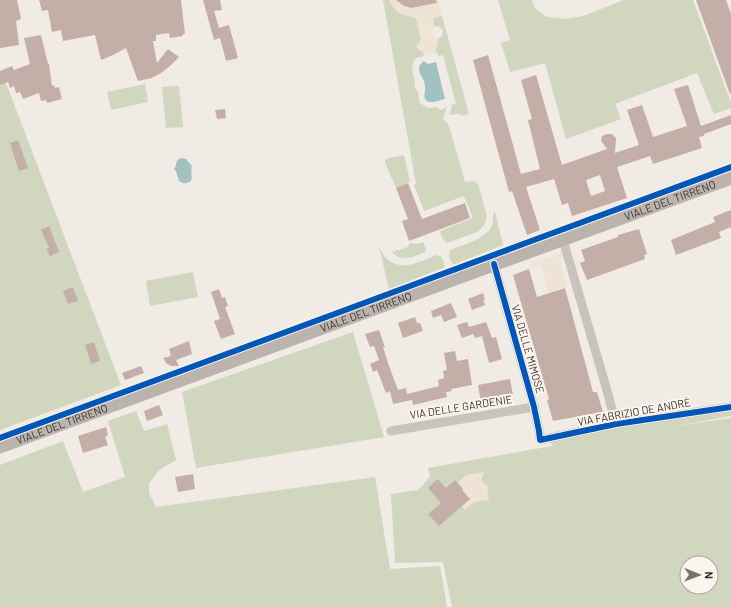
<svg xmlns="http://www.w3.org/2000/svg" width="731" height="607" font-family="Barlow,sans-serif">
  <rect width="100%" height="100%" fill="#f0ebe5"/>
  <g fill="#d1d6bf" fill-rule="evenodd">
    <path d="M 383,0 L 390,0 L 390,2 L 409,16 L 416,17 L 421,40 L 421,51 L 423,52 L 424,56 L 416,58 L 413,62 L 412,69 L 414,77 L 415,88 L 418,92 L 419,100 L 421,104 L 429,108 L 438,107 L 439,109 L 441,110 L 447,107 L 443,119 L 449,126 L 465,182 L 474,181 L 478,184 L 486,212 C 488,221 484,227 477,232 L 447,243 C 443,241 441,236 440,231 L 473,218 L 464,196 L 424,211 L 414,185 L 416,184 Z"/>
    <polygon points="498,0 532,0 535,8 547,17 566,19 583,16 624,0 693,0 731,103 731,108 714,114 697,73 615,104 621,119 566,139 545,63 510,72 501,43 510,40"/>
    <polygon points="442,16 469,114 461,116 459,114 449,115 452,107 451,105 456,104 443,55 438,56 437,52 435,53 438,39 442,36 443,31 440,27 434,26 433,18"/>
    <polygon points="0,71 6,83 121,385 0,430"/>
    <polygon points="145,84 148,102 111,110 107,92"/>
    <polygon points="179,86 183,127 166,128 162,87"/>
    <polygon points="404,155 410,182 396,188 385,163 385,161 388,158"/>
    <path d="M 495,212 L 503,245 L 455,264 L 453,264 C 450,260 448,254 450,250 C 463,245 486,239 492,226 C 493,222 493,217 493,213 Z"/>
    <path d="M 423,242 L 426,249 L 425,252 C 413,257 403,263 392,252 L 393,251 L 395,252 L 397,249 L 399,251 L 401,249 L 402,250 L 405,247 L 407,248 L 410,243 L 416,244 Z"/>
    <path d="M 379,247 C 381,250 383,255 386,258 C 401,273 421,261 437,255 L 442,257 L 445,267 L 389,289 Z"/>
    <polygon points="193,272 198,297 150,306 146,281"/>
    <polygon points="353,332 384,437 196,468 182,392"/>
    <path d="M 731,409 L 731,416 L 675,426 L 731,418 L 731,607 L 452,607 L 443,562 L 395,563 L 391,494 L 418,490 L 430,477 L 428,468 L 552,446 L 551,442 L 554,439 ZM 687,563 L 711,563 L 711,587 L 687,587 Z"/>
    <polygon points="136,411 144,431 167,424 176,460 159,470 149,484 149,493 156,507 375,477 390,569 440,566 447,607 0,607 0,465 63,441 83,492 125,477 108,421"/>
  </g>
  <g fill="#eee3d5">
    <polygon points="390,0 399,0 404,6 411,8 424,6 423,0 438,0 442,16 433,18 434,26 431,30 431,34 434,38 438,39 435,53 424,56 423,52 419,50 416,46 421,40 416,18 404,15 399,13 392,6"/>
    <polygon points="565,252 566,256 559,258 567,286 549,292 541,266 530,269 528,265"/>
    <polygon points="484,472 481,480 487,486 489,500 474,502 465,510 462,506 470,499 462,490 463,489 458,483 466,475"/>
  </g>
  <g fill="#a1c2c1">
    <path d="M 424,61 L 428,64 L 436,62 L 445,99 C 440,100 432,104 427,101 C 422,98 426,91 425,86 C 425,76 412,70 424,61 Z"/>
    <path d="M 182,158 L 186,159 L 192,166 C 190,171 193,176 191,181 C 187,184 183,184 179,181 L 176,171 L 174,169 C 178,164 174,160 182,158 Z"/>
  </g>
  <g fill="#c3afa7" fill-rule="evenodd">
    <polygon points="0,0 17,0 21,19 16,21 19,45 0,48"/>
    <polygon points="39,0 181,0 185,34 183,34 183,36 170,38 169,33 156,35 156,41 153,41 157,63 168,49 179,57 170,66 161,73 152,78 138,81 126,48 113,55 101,60 95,35 63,41 61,30 52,32 48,10 42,11"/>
    <polygon points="203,0 220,0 222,10 214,11 219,28 229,25 238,58 226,61 220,38 214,40"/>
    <polygon points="396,0 436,0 437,3 411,8 404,6"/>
    <polygon points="696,0 726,0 731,14 731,93 730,94"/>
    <polygon points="41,35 48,64 49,64 52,86 54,85 55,88 59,87 62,99 47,103 46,100 41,101 39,93 23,99 20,92 16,93 14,86 10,88 8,82 0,85 0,71 12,66 14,70 30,64 24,38"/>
    <path d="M 488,55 L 521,174 L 540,169 L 528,120 L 532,119 L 521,80 L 536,75 L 562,165 L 607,149 L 601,141 L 602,136 L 607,134 L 612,134 L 616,138 L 615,153 L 639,145 L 627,110 L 642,105 L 653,137 L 687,126 L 674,89 L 688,85 L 701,126 L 731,115 L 731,124 L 704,134 L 704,136 L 699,137 L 702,148 L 653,164 L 650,156 L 617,167 L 627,198 L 572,216 L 568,203 L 562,205 L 554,179 L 526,187 L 540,230 L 527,235 L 512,191 L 509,192 L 473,60 ZM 600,175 L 605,191 L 591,196 L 586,180 Z"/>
    <polygon points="225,109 226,118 217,119 215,110"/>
    <polygon points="18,140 28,168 19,171 10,143"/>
    <polygon points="408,183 422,219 465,203 470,218 409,241 402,221 408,219 396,188"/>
    <polygon points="731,210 731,227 719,232 721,238 676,255 671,240 715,222 713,217"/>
    <polygon points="49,226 59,252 50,256 46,249 49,248 41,230"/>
    <polygon points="639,229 647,254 644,255 645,259 587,280 580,263 585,261 581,250 618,237 618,235"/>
    <polygon points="529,269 537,297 565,288 593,392 597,392 603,412 553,421 547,400 549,399 513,275"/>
    <polygon points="73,287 78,301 68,304 63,291"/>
    <polygon points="219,289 222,298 225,297 228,306 225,307 235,334 221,339 214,321 220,319 211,292"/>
    <polygon points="483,293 485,300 483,300 485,305 472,310 468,299"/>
    <polygon points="451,303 457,317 444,322 441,315 433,318 431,311"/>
    <polygon points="415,317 417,323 420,323 423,331 403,338 398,323"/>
    <polygon points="467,322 469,327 486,322 492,338 496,337 502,359 489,363 482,336 475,338 473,334 462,338 457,325"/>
    <polygon points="379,330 385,347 383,347 389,366 398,390 406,388 407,394 439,386 438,380 444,378 443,371 447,370 444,353 455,351 457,361 468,359 472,385 451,389 452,391 446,392 447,397 413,405 412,400 393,404 390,391 386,393 377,370 373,372 370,364 379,360 374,346 370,347 365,334"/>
    <polygon points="189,341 192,354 176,360 179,366 171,366 166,363 163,358 171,356 169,349"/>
    <polygon points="94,342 100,361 91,364 85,345"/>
    <polygon points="141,366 144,373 125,380 122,373"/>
    <polygon points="510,379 513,395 481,402 478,385"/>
    <polygon points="159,405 163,415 147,421 144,411"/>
    <polygon points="106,427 108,435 105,437 108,445 83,453 78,436"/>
    <polygon points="193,474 195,489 178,492 175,477"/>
    <polygon points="438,479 446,488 455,480 463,489 462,490 470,499 439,526 428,514 441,503 428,488"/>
  </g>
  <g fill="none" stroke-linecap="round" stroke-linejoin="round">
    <g stroke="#c9c3be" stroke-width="9">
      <polyline points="563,240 606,387 616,424"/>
      <polyline points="494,264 534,407 539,431 540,440 616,424 731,407"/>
      <polyline points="391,431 534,407"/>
    </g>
    <path stroke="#bab3ae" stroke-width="13" id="s1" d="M 0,447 L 496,264 L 731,178"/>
    <g stroke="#fbf5ee" stroke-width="8">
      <g id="cycleway">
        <polyline points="494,264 534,407 539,431 540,440 616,424 731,407"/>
        <polyline points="0,438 731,167"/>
      </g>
    </g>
    <use href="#cycleway" stroke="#0057b8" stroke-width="6"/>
  </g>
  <g text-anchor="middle" stroke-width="4" stroke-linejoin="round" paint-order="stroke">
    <g font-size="11" fill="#3b302b" stroke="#fbf5ee">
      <text dy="4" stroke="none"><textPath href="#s1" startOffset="714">VIALE DEL TIRRENO</textPath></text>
      <text dy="4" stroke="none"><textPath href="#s1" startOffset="390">VIALE DEL TIRRENO</textPath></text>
      <text transform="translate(528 349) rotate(74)" y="4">VIA DELLE MIMOSE</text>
      <text transform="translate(461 407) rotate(-9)" y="4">VIA DELLE GARDENIE</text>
      <text transform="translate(634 412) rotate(-10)" y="4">VIA FABRIZIO DE ANDRÈ</text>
      <text dy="4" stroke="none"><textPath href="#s1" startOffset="66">VIALE DEL TIRRENO</textPath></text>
    </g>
  </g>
  <g transform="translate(699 575) rotate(91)"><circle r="19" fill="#fbf5ee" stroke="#aea6a0"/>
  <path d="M0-3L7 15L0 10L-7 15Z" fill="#7a716c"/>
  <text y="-6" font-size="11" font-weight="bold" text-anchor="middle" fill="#3b302b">N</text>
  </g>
</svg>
